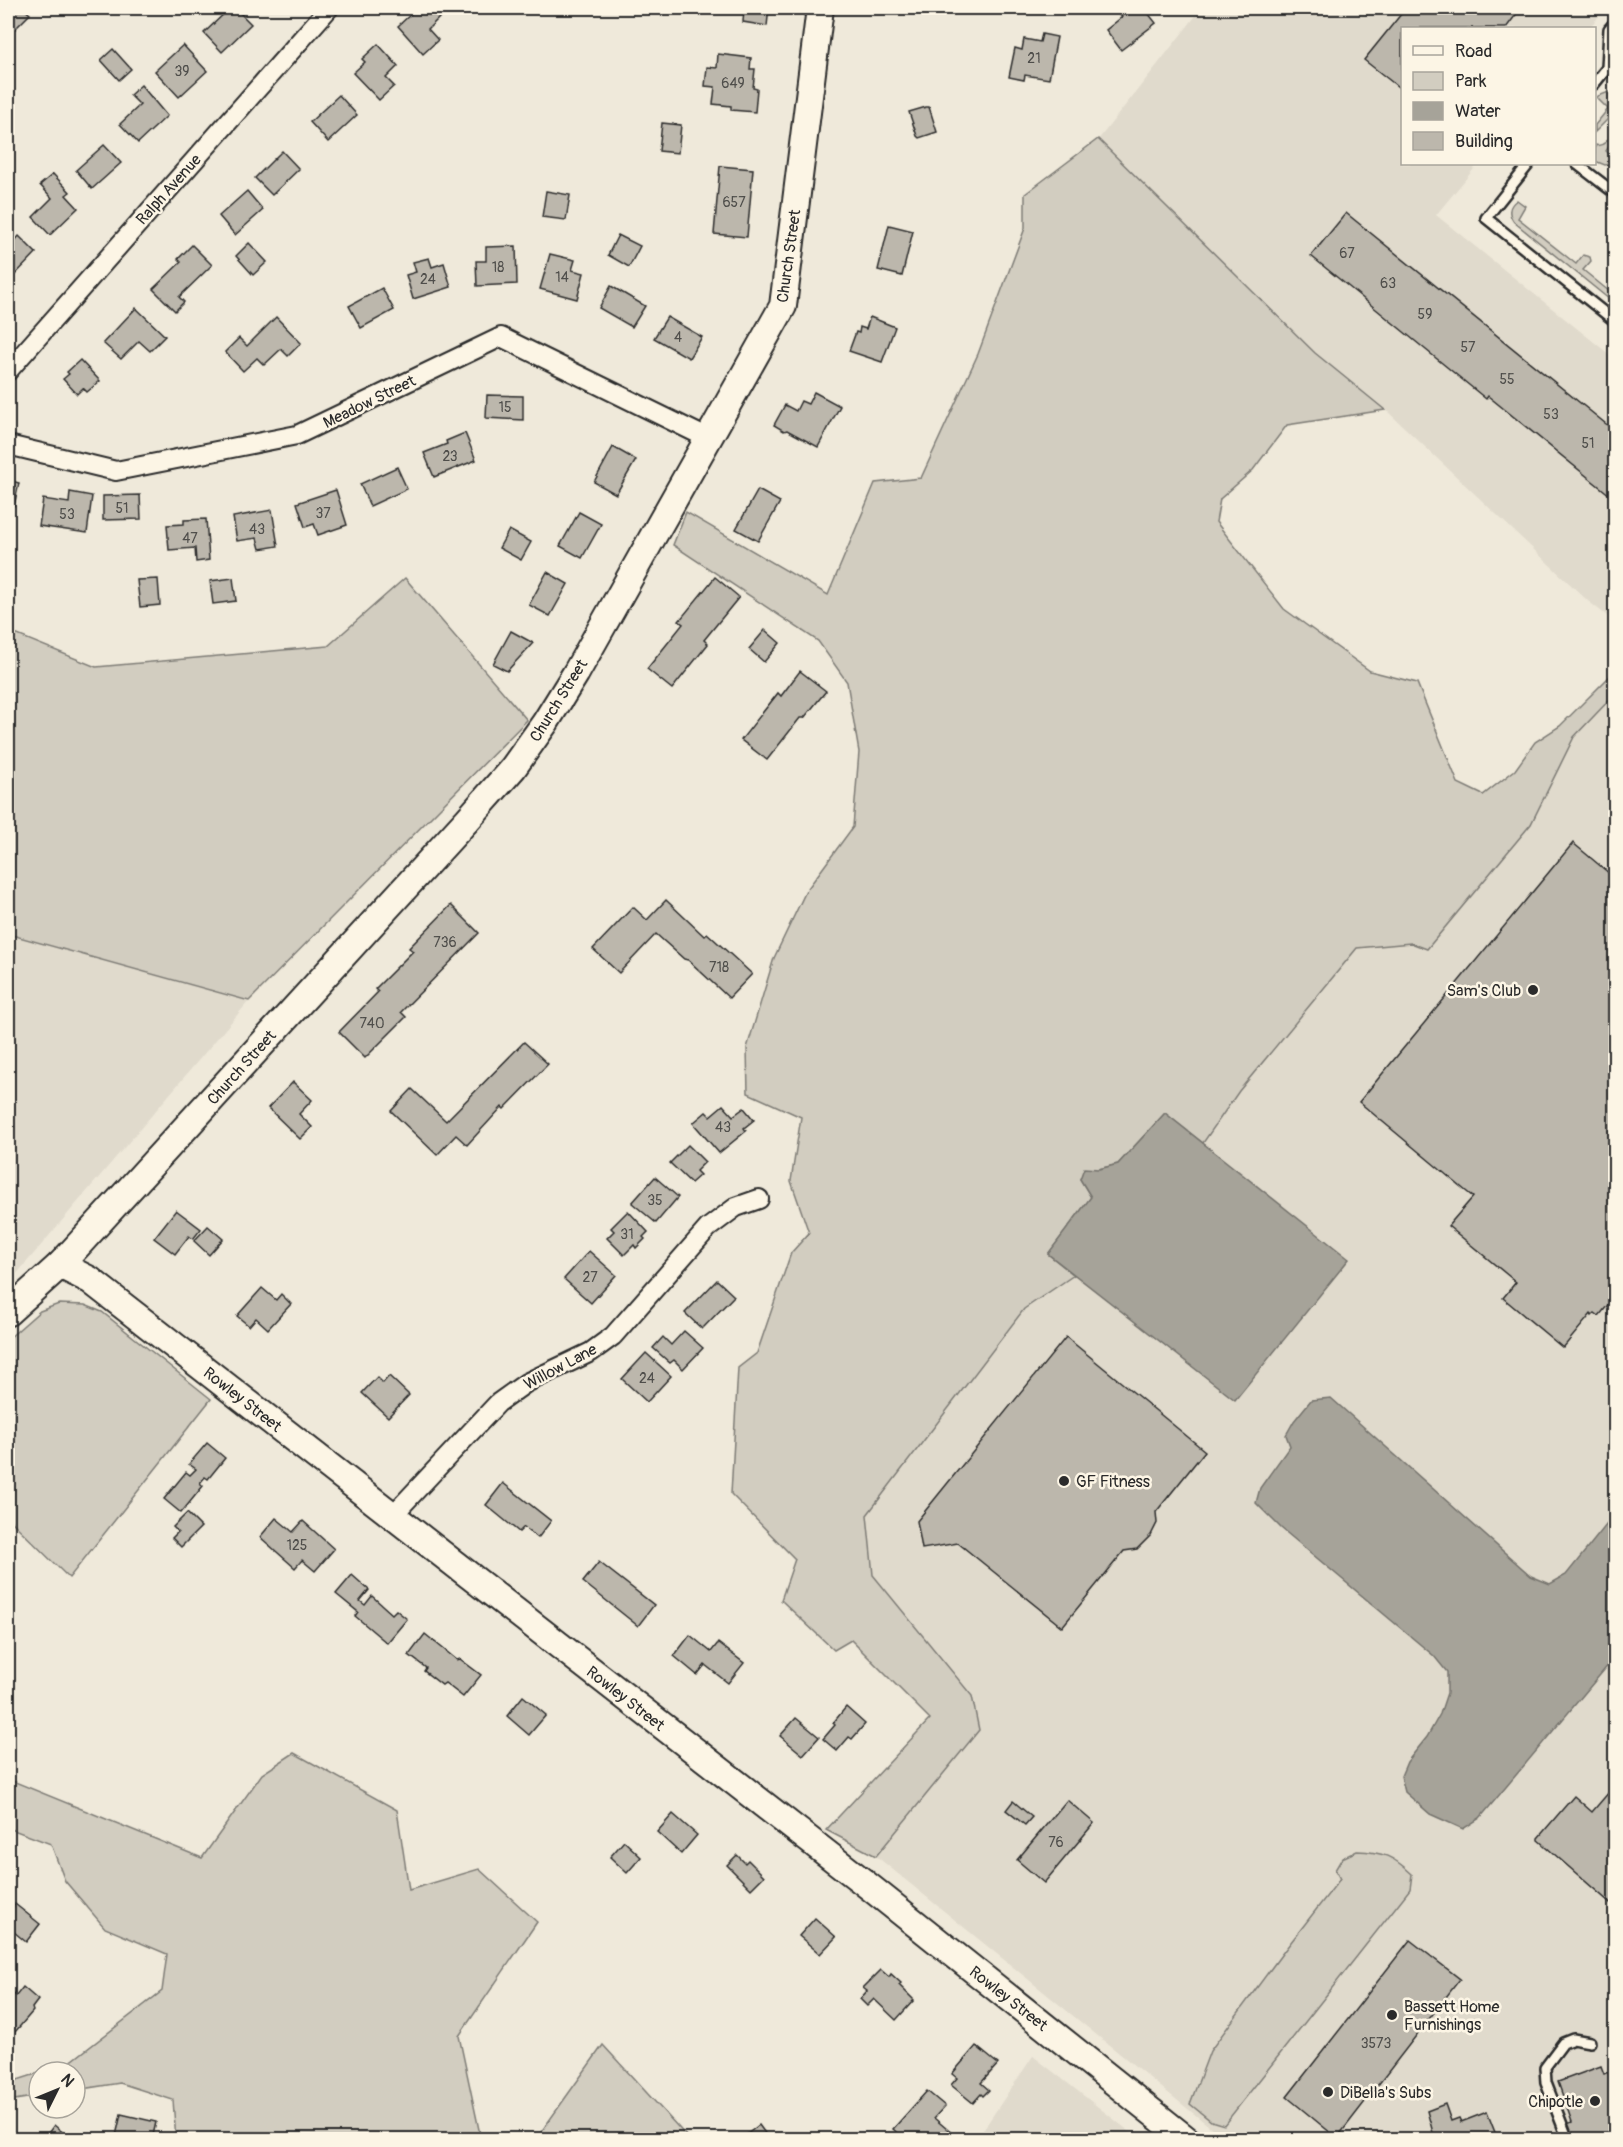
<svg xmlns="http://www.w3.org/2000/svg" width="1623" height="2147" font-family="Pangolin,sans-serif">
  <rect width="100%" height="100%" fill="#efe9da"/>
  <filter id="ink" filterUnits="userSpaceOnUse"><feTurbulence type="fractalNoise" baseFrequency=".0167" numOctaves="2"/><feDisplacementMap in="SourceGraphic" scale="12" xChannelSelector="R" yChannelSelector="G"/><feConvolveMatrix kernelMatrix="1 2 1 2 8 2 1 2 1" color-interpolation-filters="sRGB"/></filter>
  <g filter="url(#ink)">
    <g fill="#e0dacc">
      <polygon points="1202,8 1606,8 1589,28 1402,28 1402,164 1478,164 1436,215 1615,359 1615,622 1588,601 1386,410 1315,353 1098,140"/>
      <polygon points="1615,694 1615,2139 1225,2139 876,1856 979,1730 972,1696 873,1575 867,1515 1024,1309 1074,1275 1235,1400 1349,1259 1203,1143 1239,1091 1357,948 1411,943 1427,948 1531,824 1574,736"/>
      <polygon points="8,934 249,1001 8,1284"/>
      <polygon points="1033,2056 1139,2139 977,2139"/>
    </g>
    <g fill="#d2cdc0" stroke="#7e7c76" stroke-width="1.5">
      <polygon points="1609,92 1615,93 1615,112 1595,132 1595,125 1608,109 1597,98 1598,96"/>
      <path d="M 1615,130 L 1615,138 L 1606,151 L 1615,159 L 1615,163 L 1605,165 L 1595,161 L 1595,145 C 1604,148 1610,137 1615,130 Z"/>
      <polygon points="1098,139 1315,353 1385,410 1287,425 1253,470 1220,499 1216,522 1284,609 1370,671 1417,683 1458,783 1483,795 1515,770 1535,742 1560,726 1612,674 1615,679 1615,694 1574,737 1531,824 1427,949 1411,943 1357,948 1239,1091 1203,1143 1165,1113 1118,1164 1099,1169 1080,1179 1091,1197 1048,1254 1074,1275 1024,1309 867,1515 873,1575 972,1696 979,1730 876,1856 826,1830 930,1719 851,1640 834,1650 781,1600 795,1559 731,1494 738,1368 757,1353 791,1253 809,1233 791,1181 801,1117 748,1093 747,1048 774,958 806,891 853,827 859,752 847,682 818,641 673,545 686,512 828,595 875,483 921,478 978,354 1025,228 1025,194"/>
      <path d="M 1517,200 L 1525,206 L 1518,218 L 1576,264 L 1583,255 L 1590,257 L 1591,261 L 1583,270 L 1615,296 L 1615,304 L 1514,222 C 1508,214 1508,206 1517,200 Z"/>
      <polygon points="405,578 527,720 249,1001 8,934 8,631 96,667 328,646"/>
      <polygon points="59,1304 85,1305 102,1312 211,1399 69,1578 8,1518 8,1339 40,1311"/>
      <polygon points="294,1753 397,1810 409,1890 479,1869 537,1922 459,2036 481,2139 176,2139 173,2100 120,2083 75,2090 75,2072 43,2072 69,2063 162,1991 167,1954 105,1928 65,1881 51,1844 8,1828 8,1779 202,1858 262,1774"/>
      <path d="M 1357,1851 C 1383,1852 1393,1856 1412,1874 L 1410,1889 L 1224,2125 L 1211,2121 L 1190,2104 L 1210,2051 L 1284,1951 L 1340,1879 L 1335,1870 L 1342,1858 Z"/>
      <polygon points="603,2045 689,2139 536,2139"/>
      <polygon points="39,2073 39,2096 8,2101 8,2083"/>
    </g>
    <g fill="#a6a399" stroke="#75736d" stroke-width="1.5">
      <polygon points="1165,1113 1349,1259 1235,1400 1048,1254 1091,1197 1080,1179 1084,1168 1099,1169 1118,1164"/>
      <polygon points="1331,1398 1531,1576 1550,1584 1566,1575 1615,1514 1615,1657 1480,1818 1463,1829 1430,1814 1405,1792 1401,1776 1407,1762 1427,1737 1440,1714 1447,1693 1447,1672 1434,1656 1281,1528 1256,1503 1260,1488 1290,1446 1286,1435 1294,1421 1311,1400"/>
    </g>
    <g fill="#bcb7ac" stroke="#2b2b2b" stroke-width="1.5">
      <polygon points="8,8 23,8 30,14 8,36"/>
      <polygon points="230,8 235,8 251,24 222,52 204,33"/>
      <polygon points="411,8 431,8 440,17 428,29 438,40 423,54 398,26 412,13 409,10"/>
      <polygon points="744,8 769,8 767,26 743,22"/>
      <polygon points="1130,8 1144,8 1156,23 1121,50 1106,30 1122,17 1120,15"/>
      <polygon points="1406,8 1512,8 1518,12 1506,28 1402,28 1402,90 1364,60"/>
      <polygon points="1042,34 1057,37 1049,79 1025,75 1024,80 1009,77 1015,48 1022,50 1024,39 1040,42"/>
      <polygon points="378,44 398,66 386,78 394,86 379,100 353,73 365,62 362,59"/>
      <polygon points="183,45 207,71 179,97 155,71"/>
      <polygon points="113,49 131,69 119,80 101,60"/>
      <polygon points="718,54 751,58 750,69 755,69 753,88 757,89 755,112 731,110 731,106 713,104 715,87 705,86 707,67 717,68"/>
      <polygon points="141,85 167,116 138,143 120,124 140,105 130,95"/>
      <polygon points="339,95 357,115 328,142 310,122"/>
      <polygon points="926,107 929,107 937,132 919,138 917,136 909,112"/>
      <polygon points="662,123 681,125 678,153 659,151"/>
      <polygon points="104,145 121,163 92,189 76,170"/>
      <polygon points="282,151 299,169 272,195 255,178"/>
      <polygon points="720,166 753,169 747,237 714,234"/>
      <polygon points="53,174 70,192 66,195 78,208 50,235 33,217 52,198 40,185"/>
      <polygon points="247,191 263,210 235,235 219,216"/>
      <polygon points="546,191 570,195 566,220 542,217"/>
      <polygon points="1346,213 1616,432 1616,500 1488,396 1486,399 1311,256"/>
      <polygon points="889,225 913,231 902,276 878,270"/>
      <polygon points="618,235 640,246 629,267 608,255"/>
      <polygon points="19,236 36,253 10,280 8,278 8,249"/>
      <polygon points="249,243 267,262 253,275 236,256"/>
      <polygon points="192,245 212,265 179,297 184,302 175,311 153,289 181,262 178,259"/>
      <polygon points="516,246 517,284 477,286 476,261 486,261 486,247"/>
      <polygon points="550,254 575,260 572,270 584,273 577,299 540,289"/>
      <polygon points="429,258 432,267 444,263 451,287 413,299 406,275 416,272 413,262"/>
      <polygon points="611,286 645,306 632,327 599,308"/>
      <polygon points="382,288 394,310 361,328 349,306"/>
      <polygon points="136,308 165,336 150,351 139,341 121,359 103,343"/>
      <polygon points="276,317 301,343 288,356 281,349 264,365 257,358 243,371 225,352 239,338 247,346"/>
      <polygon points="667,317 702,337 689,358 654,338"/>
      <polygon points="870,317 895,327 882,362 849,351 856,332 859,333 860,327 866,329"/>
      <polygon points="80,360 100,381 87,392 83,388 77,394 63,379 69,374 67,372"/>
      <polygon points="814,392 840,406 818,447 787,430 784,431 774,425 785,405 796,411 801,401 808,404"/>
      <polygon points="487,395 523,396 523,420 486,418"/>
      <polygon points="465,433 476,460 434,477 424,453 447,444 446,441"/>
      <polygon points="613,447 636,460 616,494 594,482"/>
      <polygon points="397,467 407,489 370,506 360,484"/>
      <polygon points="8,480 19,483 14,506 8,505"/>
      <polygon points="336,490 347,525 318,535 314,524 305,527 297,503"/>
      <polygon points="758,490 780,502 758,541 736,529"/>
      <polygon points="70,492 92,496 87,533 39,526 43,499 69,503"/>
      <polygon points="140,495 141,519 103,520 103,496"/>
      <polygon points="272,510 278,546 260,549 257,538 237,541 233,517"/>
      <polygon points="579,512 601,524 582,558 560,546"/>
      <polygon points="206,519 209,560 196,562 195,548 169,550 167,525 184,524 184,520"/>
      <polygon points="509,530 531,542 521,560 499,548"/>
      <polygon points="547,572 568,584 550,616 529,605"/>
      <polygon points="715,577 739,597 704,640 708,644 672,689 647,669 683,624 679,621"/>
      <polygon points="233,578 236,601 213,604 210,581"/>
      <polygon points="158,579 160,605 140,607 137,580"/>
      <polygon points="765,630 780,643 764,662 749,649"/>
      <polygon points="511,631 533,643 507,671 493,664"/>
      <polygon points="800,671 826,691 804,718 800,718 767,760 741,740 778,693 781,696"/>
      <polygon points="1573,843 1616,879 1616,1295 1599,1316 1595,1313 1592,1316 1591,1314 1563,1348 1503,1298 1516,1282 1448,1226 1473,1197 1359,1102"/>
      <polygon points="666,900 704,936 707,933 752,974 729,998 688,960 684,959 656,934 619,973 593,949 633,907 647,920"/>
      <polygon points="451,905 479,933 401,1012 406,1017 365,1058 339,1032 378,992 375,989 413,951 409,948"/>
      <polygon points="524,1042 548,1064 504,1109 502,1107 467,1145 456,1135 437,1155 391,1111 412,1089 446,1121"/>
      <polygon points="293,1082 312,1100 299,1114 312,1127 300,1139 268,1108"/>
      <polygon points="723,1105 733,1116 744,1108 754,1120 744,1128 746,1131 719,1153 693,1123 706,1112 710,1116"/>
      <polygon points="688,1145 705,1162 696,1171 700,1175 691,1183 670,1163"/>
      <polygon points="655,1177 678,1197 656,1223 632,1203"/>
      <polygon points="176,1210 201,1229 193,1239 189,1236 175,1254 154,1238"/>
      <polygon points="628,1211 648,1232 643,1237 645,1239 636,1248 634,1245 624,1255 607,1238 614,1231 611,1228"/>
      <polygon points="208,1226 223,1239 209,1255 194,1241"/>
      <polygon points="589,1251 616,1275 591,1303 564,1279"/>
      <polygon points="717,1280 734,1296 702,1329 685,1313"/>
      <polygon points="262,1288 276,1300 281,1294 291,1304 268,1329 256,1318 249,1326 237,1316"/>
      <polygon points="684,1331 703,1348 683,1369 674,1360 670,1363 653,1348 663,1337 671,1345"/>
      <polygon points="1066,1337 1205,1451 1156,1512 1157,1523 1151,1535 1137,1549 1124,1551 1062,1627 958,1543 922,1549 917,1521"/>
      <polygon points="646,1353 671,1376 647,1402 622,1379"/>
      <polygon points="389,1376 409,1395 388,1417 362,1393 377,1377 383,1383"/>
      <polygon points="207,1443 225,1458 208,1479 205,1477 200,1483 203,1486 181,1513 164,1499 186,1472 190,1475 196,1469 189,1464"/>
      <polygon points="503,1483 551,1521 538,1538 524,1527 519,1532 486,1505"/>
      <polygon points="187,1513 201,1527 181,1547 172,1538 178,1532 173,1527"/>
      <polygon points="276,1518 293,1532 303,1521 334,1549 315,1571 302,1560 295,1568 260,1537"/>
      <polygon points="599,1562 654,1605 638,1626 583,1582"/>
      <polygon points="352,1575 369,1590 360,1601 365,1605 372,1596 392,1614 396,1610 407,1619 387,1643 355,1616 358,1612 336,1594"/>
      <polygon points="425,1634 457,1660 460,1659 481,1675 463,1697 445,1683 442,1685 424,1671 426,1668 409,1655"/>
      <polygon points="690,1635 711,1652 718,1643 744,1663 728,1683 705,1665 697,1675 674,1656"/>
      <polygon points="523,1696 546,1715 529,1735 507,1716"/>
      <polygon points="846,1707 865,1724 852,1739 849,1737 837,1751 823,1739 835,1725 833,1723"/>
      <polygon points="796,1718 819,1737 803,1755 780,1736"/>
      <polygon points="1616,1784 1616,1908 1538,1840 1538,1838 1574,1796 1592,1812"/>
      <polygon points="1067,1800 1094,1823 1044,1883 1017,1860"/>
      <polygon points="1013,1801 1032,1817 1025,1825 1006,1810"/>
      <polygon points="673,1814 697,1835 681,1854 657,1832"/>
      <polygon points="624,1841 641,1857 627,1873 610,1857"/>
      <polygon points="737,1855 745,1863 748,1860 764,1876 751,1889 727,1865"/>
      <polygon points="15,1904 40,1924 26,1942 8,1927 8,1914"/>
      <polygon points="815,1918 836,1937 820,1954 799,1936"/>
      <polygon points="1410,1940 1460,1979 1337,2138 1287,2097"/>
      <polygon points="881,1970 889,1977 891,1974 901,1983 899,1985 914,2000 896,2020 874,1999 867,2006 860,1999 867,1991 863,1988"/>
      <polygon points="23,1987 38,2000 32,2008 33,2011 15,2032 8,2026 8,1989 16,1996"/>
      <polygon points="976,2046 998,2064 981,2083 989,2090 983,2096 981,2094 973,2103 951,2085 957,2078 952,2074"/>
      <polygon points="1601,2066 1604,2074 1608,2072 1616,2093 1616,2137 1608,2140 1577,2140 1576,2136 1572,2138 1567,2124 1572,2122 1558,2082"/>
      <polygon points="927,2091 945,2106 934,2118 960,2140 922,2140 918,2137 916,2140 905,2140 893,2129"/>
      <polygon points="1445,2104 1451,2121 1459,2118 1461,2122 1487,2112 1498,2140 1435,2140 1427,2111"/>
      <polygon points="121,2114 156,2122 152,2140 115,2140"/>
      <polygon points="54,2125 72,2140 43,2140"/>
      <polygon points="759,2125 770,2140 749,2140 746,2135"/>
    </g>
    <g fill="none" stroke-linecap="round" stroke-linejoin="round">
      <g stroke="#2b2b2b" stroke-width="14">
        <g id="lane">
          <polyline points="1607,68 1609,29 1616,21"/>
          <polyline points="1594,84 1607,68 1616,75"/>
          <polyline points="1529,164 1486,218 1616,322"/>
          <polyline points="1577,164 1616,194"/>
          <polyline points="1568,2140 1546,2083 1545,2067 1563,2043 1573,2039 1590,2042"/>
        </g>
      </g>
      <g stroke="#2b2b2b" stroke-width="22">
        <g id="street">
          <polyline points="8,371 329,8"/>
          <polyline points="8,445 116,471 297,435 501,337 707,438"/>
          <polyline points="392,1516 498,1403 526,1383 591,1352 613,1336 708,1228 736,1207 759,1199"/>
        </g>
      </g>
      <g stroke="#2b2b2b" stroke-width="30">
        <g id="secondary">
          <polyline points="60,1265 90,1280 871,1888 1187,2140"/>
          <polyline points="8,1312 60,1265 468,819 513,768 545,723 576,673 783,306 820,8"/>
        </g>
      </g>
      <use href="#lane" stroke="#fcf5e5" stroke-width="9"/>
      <use href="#street" stroke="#fcf5e5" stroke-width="18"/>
      <use href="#secondary" stroke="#fcf5e5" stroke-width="26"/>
    </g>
  </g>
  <g fill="#2b2b2b" stroke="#fcf5e5" stroke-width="2">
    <circle cx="1533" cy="990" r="6"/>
    <circle cx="1064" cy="1481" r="6"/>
    <circle cx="1392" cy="2015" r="6"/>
    <circle cx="1328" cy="2092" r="6"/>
    <circle cx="1595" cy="2101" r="6"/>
  </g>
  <g text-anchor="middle" stroke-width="5" stroke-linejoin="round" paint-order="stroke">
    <g font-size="14" fill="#4f4e4b">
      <text x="1034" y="63">21</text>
      <text x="182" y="76">39</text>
      <text x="733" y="88">649</text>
      <text x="734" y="207">657</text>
      <text x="1347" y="258">67</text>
      <text x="498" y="272">18</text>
      <text x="562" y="282">14</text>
      <text x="428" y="284">24</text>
      <text x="1388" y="288">63</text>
      <text x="1425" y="319">59</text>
      <text x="678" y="342">4</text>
      <text x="1468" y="352">57</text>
      <text x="1507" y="384">55</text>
      <text x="505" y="412">15</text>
      <text x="1551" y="419">53</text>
      <text x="1588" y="448">51</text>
      <text x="450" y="461">23</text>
      <text x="122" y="513">51</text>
      <text x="323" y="518">37</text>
      <text x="67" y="519">53</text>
      <text x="257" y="534">43</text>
      <text x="190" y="543">47</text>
      <text x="445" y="947">736</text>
      <text x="719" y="972">718</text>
      <text x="372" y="1028">740</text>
      <text x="723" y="1132">43</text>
      <text x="655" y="1205">35</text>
      <text x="627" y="1239">31</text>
      <text x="590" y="1282">27</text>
      <text x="647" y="1383">24</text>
      <text x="297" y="1550">125</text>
      <text x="1056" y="1847">76</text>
      <text x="1376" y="2048">3573</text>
    </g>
    <g font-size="16" fill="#2b2b2b" stroke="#fcf5e5">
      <text transform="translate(168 189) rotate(-48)" y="6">Ralph Avenue</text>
      <text transform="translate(788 256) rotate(-82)" y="6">Church Street</text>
      <text transform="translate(369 401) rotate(-26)" y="6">Meadow Street</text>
      <text transform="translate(558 700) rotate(-58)" y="6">Church Street</text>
      <text transform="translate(241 1067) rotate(-48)" y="6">Church Street</text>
      <text transform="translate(560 1366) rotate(-28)" y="6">Willow Lane</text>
      <text transform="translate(243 1399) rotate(38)" y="6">Rowley Street</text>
      <text transform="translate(626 1698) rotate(38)" y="6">Rowley Street</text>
      <text transform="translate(1009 1998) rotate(38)" y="6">Rowley Street</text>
    </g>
    <g font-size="16" fill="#2b2b2b" stroke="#fcf5e5" text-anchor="start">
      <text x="1521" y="996" text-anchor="end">Sam's Club</text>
      <text x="1076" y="1487">GF Fitness</text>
      <text x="1404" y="2012">Bassett Home<tspan x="1404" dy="18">Furnishings</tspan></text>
      <text x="1340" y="2098">DiBella's Subs</text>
      <text x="1583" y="2107" text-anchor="end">Chipotle</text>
    </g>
  </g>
  <rect width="1623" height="2147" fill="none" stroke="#fcf5e5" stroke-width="30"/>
  <rect x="15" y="15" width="1593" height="2117" fill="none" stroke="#2b2b2b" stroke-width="2" filter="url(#ink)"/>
  <rect x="1401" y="27" width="195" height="138" fill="#fcf5e5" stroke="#a8a49b" stroke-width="1.5"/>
  <rect x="1413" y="46" width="30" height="9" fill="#fcf5e5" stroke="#a8a49b" stroke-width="1.5"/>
  <text x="1455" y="57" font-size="18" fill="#2b2b2b">Road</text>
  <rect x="1413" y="72" width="30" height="18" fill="#d2cdc0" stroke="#a8a49b" stroke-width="1.5"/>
  <text x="1455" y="87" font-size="18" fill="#2b2b2b">Park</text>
  <rect x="1413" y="102" width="30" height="18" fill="#a6a399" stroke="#a8a49b" stroke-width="1.5"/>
  <text x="1455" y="117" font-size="18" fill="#2b2b2b">Water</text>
  <rect x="1413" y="132" width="30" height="18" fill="#bcb7ac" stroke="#a8a49b" stroke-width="1.5"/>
  <text x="1455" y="147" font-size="18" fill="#2b2b2b">Building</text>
  <g transform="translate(57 2090) rotate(47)"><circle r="28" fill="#fcf5e5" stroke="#a8a49b" stroke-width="1.5"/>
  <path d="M0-4.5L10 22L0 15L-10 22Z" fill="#2b2b2b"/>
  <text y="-9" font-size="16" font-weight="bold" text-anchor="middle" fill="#2b2b2b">N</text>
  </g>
</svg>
